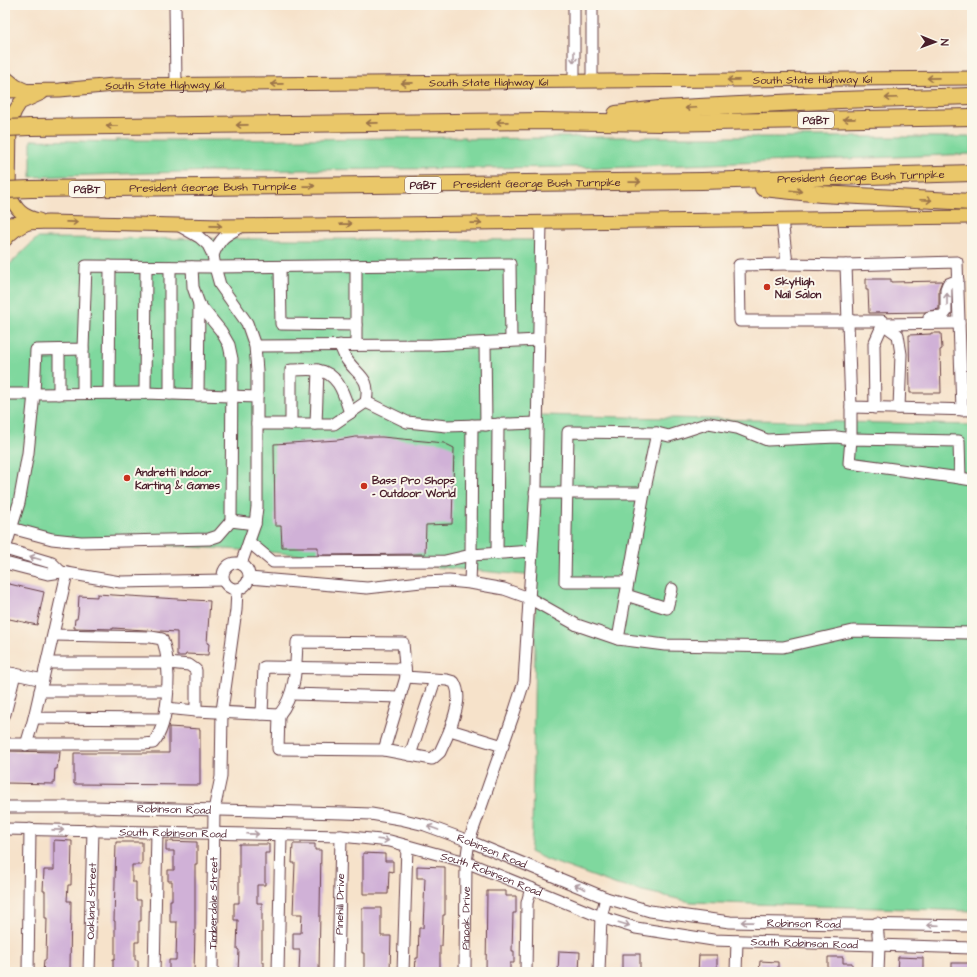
<svg xmlns="http://www.w3.org/2000/svg" width="977" height="977" font-family="'Architects Daughter',sans-serif">
  <rect width="100%" height="100%" fill="#fbf7ec"/>
  <filter id="ink" filterUnits="userSpaceOnUse"><feTurbulence type="fractalNoise" baseFrequency=".025" numOctaves="2"/><feDisplacementMap in="SourceGraphic" scale="8" xChannelSelector="R" yChannelSelector="G"/><feConvolveMatrix kernelMatrix="1 2 1 2 8 2 1 2 1" color-interpolation-filters="sRGB"/></filter>
  <filter id="wash" filterUnits="userSpaceOnUse"><feTurbulence type="fractalNoise" baseFrequency=".012" numOctaves="4" result="noise"/><feDisplacementMap in="SourceGraphic" scale="16" xChannelSelector="R" yChannelSelector="G"/><feGaussianBlur stdDeviation="0.9" result="paint"/><feColorMatrix in="noise" values="0 0 0 0 0 0 0 0 0 0 0 0 0 0 0 0 0 1.4 0 .05"/><feComposite in="paint" operator="in"/></filter>
  <g filter="url(#wash)">
    <rect width="100%" height="100%" fill="#f6e2ca"/>
    <g fill="#7fd89e" stroke="#647c64">
      <polygon points="465,137 465,139 552,138 552,137 972,137 972,154 605,168 574,167 214,171 31,177 31,140 116,142 116,140 218,140"/>
      <polygon points="37,238 542,240 539,415 972,425 972,911 691,902 617,885 545,859 530,852 532,833 536,576 257,551 80,540 5,527 5,443 8,434 7,267"/>
    </g>
    <g id="blocks">
      <g fill="#d0b1d7">
        <polygon points="866,279 891,279 891,282 942,281 939,289 939,309 925,312 869,313 868,290 866,290"/>
        <polygon points="931,333 941,333 942,349 940,350 941,393 910,393 909,335 931,334"/>
        <polygon points="355,437 382,437 444,443 454,448 452,524 426,525 425,554 318,555 318,547 282,547 281,526 275,526 274,444 338,440"/>
        <polygon points="5,583 44,592 37,625 5,618"/>
        <polygon points="97,594 210,601 207,643 209,644 208,655 186,654 185,656 177,656 177,632 113,628 113,629 74,628 75,619 77,619 78,613 79,596 97,597"/>
        <polygon points="169,727 200,729 200,785 74,784 74,753 169,753"/>
        <polygon points="5,751 60,752 59,762 58,762 57,769 55,769 54,784 5,783"/>
        <polygon points="54,840 72,841 71,885 68,885 67,901 71,901 70,972 43,972 44,960 46,960 47,918 45,918 45,891 43,891 44,870 54,870"/>
        <polygon points="166,841 197,842 197,864 195,864 195,930 194,972 169,972 169,960 176,960 177,922 170,922 170,900 172,900 172,881 168,881 168,870 174,870 174,851 166,851"/>
        <polygon points="116,842 142,842 142,865 132,865 132,882 136,882 136,900 141,900 141,921 139,921 139,942 135,942 135,960 138,960 138,971 113,972 113,959 115,959 115,921 114,921"/>
        <polygon points="239,844 269,844 269,853 265,853 265,885 257,885 257,903 262,903 262,962 264,962 264,972 238,972 239,950 237,949 238,920 234,920 234,903 239,903"/>
        <polygon points="293,844 315,844 315,850 321,850 319,972 299,972 300,950 293,950 293,933 301,933 302,914 293,914 295,863 292,863"/>
        <polygon points="363,853 385,854 385,861 393,861 393,872 389,871 388,894 363,894"/>
        <polygon points="417,866 445,867 445,915 443,915 442,946 440,946 440,972 415,972 416,958 418,958 419,928 423,928 425,878 417,878"/>
        <polygon points="487,891 506,891 506,896 516,896 516,913 513,913 512,951 514,951 514,963 510,963 510,972 486,972"/>
        <polygon points="362,908 381,908 381,936 391,936 390,972 364,972 364,953 362,953"/>
        <polygon points="559,951 580,952 579,972 558,972"/>
        <rect x="622" y="954" width="18" height="18"/>
        <polygon points="699,955 717,955 717,972 698,972"/>
        <polygon points="828,957 843,957 843,963 852,963 852,972 828,972"/>
        <polygon points="898,957 923,958 923,972 897,972"/>
        <polygon points="760,961 778,962 778,972 759,972"/>
        <rect x="952" y="963" width="20" height="9"/>
      </g>
    </g>
  </g>
  <g filter="url(#ink)">
    <use href="#blocks" fill-opacity="0" stroke="#643c43" stroke-width="1"/>
    <g fill="none" stroke-linecap="round" stroke-linejoin="round">
      <g stroke="#643c43" stroke-width="13">
        <g id="minor">
          <polyline points="175,5 176,85"/>
          <polyline points="574,5 574,81"/>
          <polyline points="592,5 592,81"/>
          <polyline points="782,219 787,264 846,265 851,407 972,410"/>
          <polyline points="178,225 199,237 208,245 213,255 215,267 220,285 247,323 255,346 257,371 257,507 255,524 241,564"/>
          <path d="M 213,255 C 221,236 226,235 243,226"/>
          <polyline points="787,264 739,265 740,321 882,321 883,324 898,335 901,354 899,408"/>
          <polyline points="846,265 957,262 962,410"/>
          <polyline points="192,267 193,287 199,304 221,331 229,345 232,359 231,521"/>
          <polyline points="280,267 281,324 356,325"/>
          <polyline points="929,317 942,316 946,312 946,289 948,284 958,280"/>
          <polyline points="485,343 486,425"/>
          <polyline points="356,345 356,266"/>
          <polyline points="255,346 432,345 538,340"/>
          <polyline points="83,349 83,393"/>
          <polyline points="59,350 59,394"/>
          <polyline points="109,393 110,266"/>
          <polyline points="145,393 146,267"/>
          <polyline points="5,394 34,394 36,350 83,349 86,266 215,267 510,264 511,341"/>
          <polyline points="170,394 170,267"/>
          <polyline points="198,395 199,304"/>
          <polyline points="366,402 407,422 447,426 537,423"/>
          <polyline points="875,408 874,344 883,324 959,323"/>
          <path d="M 257,424 L 334,424 L 366,402 C 371,377 358,376 347,360 C 344,356 342,350 340,345"/>
          <path d="M 291,424 L 291,370 C 300,370 309,369 317,370 C 339,373 344,395 350,413"/>
          <polyline points="316,424 318,370"/>
          <polyline points="472,425 471,555 532,551"/>
          <polyline points="657,433 669,436 709,423 737,428 767,440 837,437 851,439 851,407"/>
          <polygon points="851,439 959,441 960,478 849,463"/>
          <polyline points="960,478 972,480"/>
          <polyline points="535,493 644,493 618,639 665,645 783,647 853,631 972,633"/>
          <polyline points="11,528 52,539 81,542 209,539 218,536 231,521 255,524"/>
          <polyline points="249,542 273,562 445,561 471,555 470,583"/>
          <polyline points="5,549 19,503 28,453 34,394 145,393 257,397"/>
          <polyline points="5,549 52,563 61,572"/>
          <polyline points="497,554 498,424"/>
          <circle cx="236" cy="576" r="13"/>
          <polyline points="5,563 48,574 61,572 120,582 223,580"/>
          <polyline points="67,573 34,718 164,719"/>
          <polyline points="249,578 367,588 421,582 449,581 470,583 504,589 529,598 577,625 618,639"/>
          <polyline points="628,582 565,582 568,432 657,433 644,493"/>
          <polyline points="626,595 667,608 672,589"/>
          <polyline points="47,663 168,663 189,665 196,670 196,711 166,708"/>
          <polyline points="5,672 15,674"/>
          <polyline points="40,691 167,691"/>
          <polyline points="291,694 400,697"/>
          <path d="M 196,711 L 279,715 C 296,694 296,668 297,642 L 403,643 L 406,677 L 447,680 L 454,682 C 463,697 454,715 450,730 L 503,746"/>
          <polyline points="5,714 15,674 43,680"/>
          <polyline points="262,714 264,667 405,669"/>
          <polyline points="279,715 278,749 384,750 432,759 440,752 450,730"/>
          <path d="M 5,744 L 144,744 L 153,743 C 170,725 172,661 162,639 L 151,637 L 54,635"/>
          <polyline points="26,745 34,718"/>
          <polyline points="384,750 406,677"/>
          <polyline points="410,755 435,680"/>
          <path id="s1" d="M 5,807 L 92,807 L 343,813 L 371,814 L 400,819 L 425,825 L 469,841 L 606,898 L 650,911 L 730,922 L 972,926"/>
          <path id="s2" d="M 5,829 L 341,836 L 390,841 L 466,862 L 601,917 L 636,928 L 713,940 L 972,948"/>
          <polyline points="877,923 879,946 878,972"/>
          <polyline points="28,972 30,829"/>
          <path id="s3" d="M 89,972 L 93,830"/>
          <polyline points="154,972 157,832"/>
          <path id="s4" d="M 212,972 L 214,810 L 221,777 L 222,711 L 236,610 L 237,590"/>
          <polyline points="278,972 281,835"/>
          <path id="s5" d="M 338,972 L 341,836"/>
          <polyline points="403,972 407,846"/>
          <path id="s6" d="M 465,972 L 466,862 L 469,841 L 513,716 L 524,682 L 536,486 L 541,222"/>
          <polyline points="526,972 527,903 531,888"/>
          <polyline points="599,972 601,917 606,898"/>
          <polyline points="736,972 737,941"/>
        </g>
      </g>
      <g stroke="#643c43" stroke-width="15">
        <g id="major">
          <polyline points="5,77 16,86 25,90"/>
          <path id="s7" d="M 5,91 L 60,90 L 114,85 L 972,78"/>
          <path d="M 39,220 C 23,217 16,210 9,194 L 10,123 L 15,111 L 20,103 L 42,93"/>
          <polyline points="5,224 48,222 222,226 972,217"/>
          <path d="M 5,240 C 11,232 19,227 28,223"/>
        </g>
      </g>
      <g stroke="#643c43" stroke-width="18">
        <g id="highway">
          <polyline points="616,114 659,109 840,100 972,96"/>
          <polyline points="30,127 541,121 659,123 972,117"/>
          <polyline points="763,188 821,194 972,202"/>
          <path id="s8" d="M 31,189 L 702,181 L 972,173"/>
        </g>
      </g>
      <use href="#minor" stroke="#fff" stroke-width="11"/>
      <use href="#major" stroke="#eac769" stroke-width="13"/>
      <use href="#highway" stroke="#eac769" stroke-width="16"/>
      <g stroke="#643c43" stroke-width="18" stroke-linecap="butt">
        <g id="highway-bridge">
          <polyline points="5,128 30,127"/>
          <polyline points="5,190 31,189"/>
        </g>
      </g>
      <use href="#highway-bridge" stroke="#eac769" stroke-width="16"/>
    </g>
    <defs><path id="oneway-shaft" d="M-6 0H5M1.5-3L5.5 0L1.5 3" fill="none" stroke-width="1.6" stroke-linecap="round" stroke-linejoin="round"/></defs>
    <g stroke="#ae9aa0">
      <use href="#oneway-shaft" transform="translate(574 57) rotate(90)"/>
      <use href="#oneway-shaft" transform="translate(947 299) rotate(-90)"/>
      <use href="#oneway-shaft" transform="translate(35 558) rotate(-164)"/>
      <use href="#oneway-shaft" transform="translate(433 828) rotate(-160)"/>
      <use href="#oneway-shaft" transform="translate(58 830) rotate(1)"/>
      <use href="#oneway-shaft" transform="translate(253 834) rotate(1)"/>
      <use href="#oneway-shaft" transform="translate(383 840) rotate(7)"/>
      <use href="#oneway-shaft" transform="translate(580 887) rotate(-157)"/>
      <use href="#oneway-shaft" transform="translate(747 922) rotate(-179)"/>
      <use href="#oneway-shaft" transform="translate(624 924) rotate(17)"/>
      <use href="#oneway-shaft" transform="translate(933 925) rotate(-178)"/>
    </g>
    <g stroke="#9a734a">
      <use href="#oneway-shaft" transform="translate(933 78) rotate(179)"/>
      <use href="#oneway-shaft" transform="translate(733 80) rotate(179)"/>
      <use href="#oneway-shaft" transform="translate(407 83) rotate(179)"/>
      <use href="#oneway-shaft" transform="translate(277 84) rotate(179)"/>
      <use href="#oneway-shaft" transform="translate(891 98) rotate(178)"/>
      <use href="#oneway-shaft" transform="translate(691 108) rotate(177)"/>
      <use href="#oneway-shaft" transform="translate(849 119) rotate(179)"/>
      <use href="#oneway-shaft" transform="translate(502 122) rotate(179)"/>
      <use href="#oneway-shaft" transform="translate(372 123) rotate(179)"/>
      <use href="#oneway-shaft" transform="translate(242 125) rotate(179)"/>
      <use href="#oneway-shaft" transform="translate(112 126) rotate(179)"/>
      <use href="#oneway-shaft" transform="translate(635 182) rotate(-1)"/>
      <use href="#oneway-shaft" transform="translate(309 186) rotate(-1)"/>
      <use href="#oneway-shaft" transform="translate(796 191) rotate(6)"/>
      <use href="#oneway-shaft" transform="translate(926 200) rotate(2)"/>
      <use href="#oneway-shaft" transform="translate(72 222) rotate(1)"/>
      <use href="#oneway-shaft" transform="translate(476 223) rotate(-1)"/>
      <use href="#oneway-shaft" transform="translate(346 224) rotate(-1)"/>
      <use href="#oneway-shaft" transform="translate(216 226) rotate(1)"/>
    </g>
  </g>
  <g fill="#c8321e" stroke="#fbf7ec" stroke-width="1.5">
    <circle cx="767" cy="287" r="4"/>
    <circle cx="127" cy="478" r="4"/>
    <circle cx="364" cy="486" r="4"/>
  </g>
  <g text-anchor="middle" stroke-width="4" stroke-linejoin="round" paint-order="stroke">
    <g fill="#fbf7ec" stroke="#7f6065" stroke-width="1">
      <rect x="798" y="112" width="36" height="16" rx="3"/>
      <rect x="405" y="177" width="36" height="16" rx="3"/>
      <rect x="69" y="181" width="36" height="16" rx="3"/>
    </g>
    <g font-size="10" font-weight="bold" fill="#4a1f2b">
      <text x="816" y="124">PGBT</text>
      <text x="423" y="189">PGBT</text>
      <text x="87" y="193">PGBT</text>
    </g>
    <g font-size="11" fill="#4a1f2b" stroke="#fbf7ec">
      <text dy="4" stroke="none"><textPath href="#s7" startOffset="808">South State Highway 161</textPath></text>
      <text dy="4" stroke="none"><textPath href="#s7" startOffset="484">South State Highway 161</textPath></text>
      <text dy="4" stroke="none"><textPath href="#s7" startOffset="160">South State Highway 161</textPath></text>
      <text dy="4" stroke="none"><textPath href="#s8" startOffset="830">President George Bush Turnpike</textPath></text>
      <text dy="4" stroke="none"><textPath href="#s8" startOffset="506">President George Bush Turnpike</textPath></text>
      <text dy="4" stroke="none"><textPath href="#s8" startOffset="182">President George Bush Turnpike</textPath></text>
      <text dy="4" stroke="none"><textPath href="#s1" startOffset="169">Robinson Road</textPath></text>
      <text dy="4" stroke="none"><textPath href="#s2" startOffset="168">South Robinson Road</textPath></text>
      <text dy="4" stroke="none"><textPath href="#s1" startOffset="493">Robinson Road</textPath></text>
      <text dy="4" stroke="none"><textPath href="#s2" startOffset="492">South Robinson Road</textPath></text>
      <text dy="4" stroke="none"><textPath href="#s3" startOffset="71">Oakland Street</textPath></text>
      <text dy="4" stroke="none"><textPath href="#s4" startOffset="69">Timberdale Street</textPath></text>
      <text dy="4" stroke="none"><textPath href="#s5" startOffset="68">Pinehill Drive</textPath></text>
      <text dy="4" stroke="none"><textPath href="#s6" startOffset="54">Pinoak Drive</textPath></text>
      <text dy="4" stroke="none"><textPath href="#s1" startOffset="817">Robinson Road</textPath></text>
      <text dy="4" stroke="none"><textPath href="#s2" startOffset="816">South Robinson Road</textPath></text>
    </g>
    <g font-size="11" font-weight="bold" fill="#4a1f2b" stroke="#fbf7ec" text-anchor="start">
      <text x="775" y="285">SkyHigh<tspan x="775" dy="13">Nail Salon</tspan></text>
      <text x="135" y="476">Andretti Indoor<tspan x="135" dy="13">Karting &amp; Games</tspan></text>
      <text x="372" y="484">Bass Pro Shops<tspan x="372" dy="13">- Outdoor World</tspan></text>
    </g>
  </g>
  <rect width="977" height="977" fill="none" stroke="#fbf7ec" stroke-width="20"/>
  <g transform="translate(935 42) rotate(91)" stroke="#fbf7ec" stroke-width="3" paint-order="stroke">
  <path d="M0-3L7 15L0 10L-7 15Z" fill="#4a1f2b"/>
  <text y="-6" font-size="11" font-weight="bold" text-anchor="middle" fill="#4a1f2b">N</text>
  </g>
</svg>
